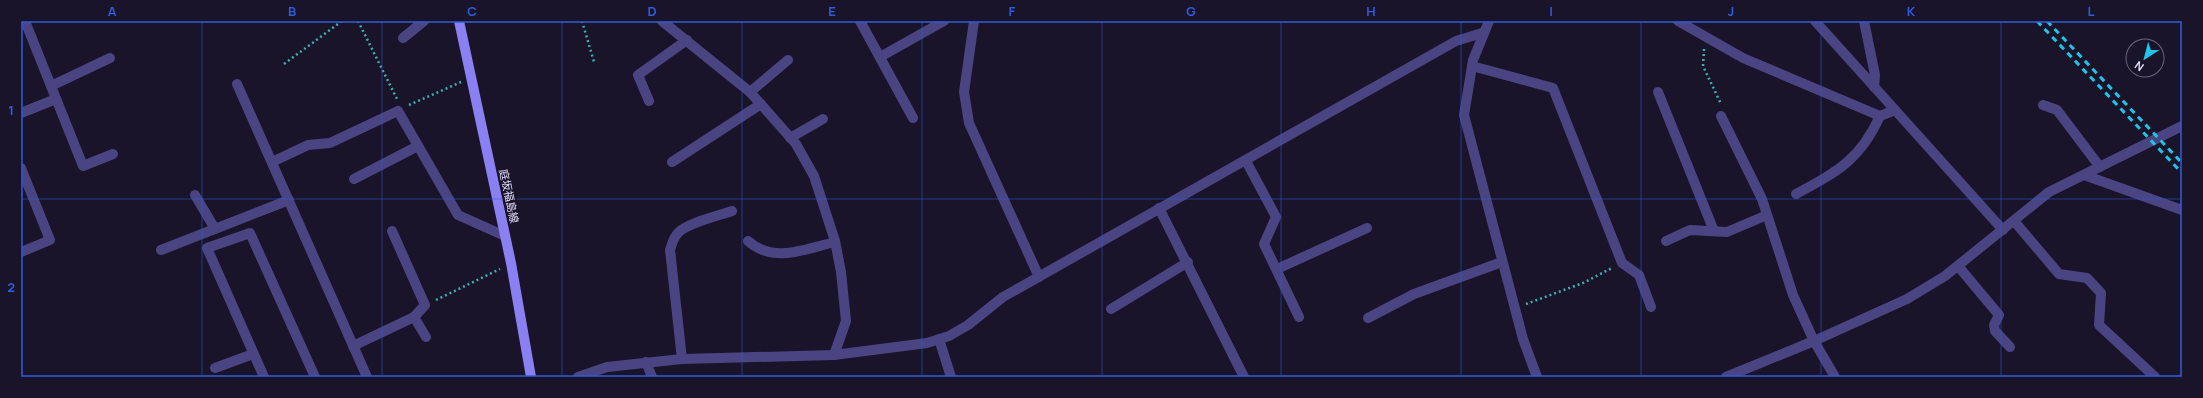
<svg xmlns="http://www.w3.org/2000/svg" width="2203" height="398" font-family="Manrope,'Noto Sans JP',sans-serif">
  <rect width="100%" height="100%" fill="#191429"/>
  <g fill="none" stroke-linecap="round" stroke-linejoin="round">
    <g stroke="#3eafb1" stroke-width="2.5" stroke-dasharray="2 3" stroke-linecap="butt">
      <polyline points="358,21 397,99"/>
      <polyline points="582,21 594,62"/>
      <polyline points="1704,49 1703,66 1721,104"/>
      <polyline points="284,64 342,21"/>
      <polyline points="409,105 461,82"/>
      <polyline points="436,300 500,269"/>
      <polyline points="1526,304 1583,283 1612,268"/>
    </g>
    <g stroke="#4b4483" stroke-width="10">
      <polyline points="25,21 83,166 113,154"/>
      <polyline points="662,21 750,92 796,144 814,176 835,241 841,272 846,321 834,355"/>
      <polyline points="860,21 913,118"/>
      <polyline points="974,21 964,92 969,123 1039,277"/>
      <polyline points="1489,21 1473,60 1464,115 1523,339 1537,377"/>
      <polyline points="1678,21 1743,58 1880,116"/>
      <polyline points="1815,21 2003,230"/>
      <polyline points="1864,21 1875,75 1874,87"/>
      <polyline points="403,38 424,21"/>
      <polyline points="880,57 944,21"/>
      <polyline points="1472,66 1553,88 1622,263 1639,275 1651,307"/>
      <polyline points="237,84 367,377"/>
      <polyline points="51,86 110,58"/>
      <polyline points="750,92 788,60"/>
      <polyline points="1658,92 1714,231"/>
      <polyline points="649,101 638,75 687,40"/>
      <polyline points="2043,105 2057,110 2100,167"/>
      <polyline points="21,113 56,99"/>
      <polyline points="1721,116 1762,199 1793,295 1814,341 1835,377"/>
      <polyline points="790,138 823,119"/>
      <polyline points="1246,161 1276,217 1264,244 1299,317"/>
      <polyline points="272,162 308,145 330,143 398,111 458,215 505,236"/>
      <polyline points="672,162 761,104"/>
      <polyline points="21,168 50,240 21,252"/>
      <polyline points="2084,175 2182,210"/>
      <polyline points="354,179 418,146"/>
      <path d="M 1796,194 C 1837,172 1860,160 1880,116 L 1895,110"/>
      <polyline points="195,195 215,229"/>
      <polyline points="1159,208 1244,377"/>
      <polyline points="2014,221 2059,274 2087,278 2101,293 2099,325 2155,377"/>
      <path d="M 748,241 C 774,264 805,249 835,242"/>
      <polyline points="1666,241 1690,230 1727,232 1767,215"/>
      <polyline points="161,250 289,200"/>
      <polyline points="1958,266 1999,315 1994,325 1995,331 2010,347"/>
      <polyline points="1277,269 1367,228"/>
      <polyline points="1111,309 1188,262"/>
      <polyline points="414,317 426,337"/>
      <polyline points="1368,318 1414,294 1502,262"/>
      <polyline points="939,339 951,377"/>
      <polyline points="353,346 414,317 425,305 392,231"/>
      <path d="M 682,359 L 670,250 C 672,244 673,238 678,233 C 687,223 718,216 732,211"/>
      <polyline points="646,362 652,377"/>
      <polyline points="215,368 253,354"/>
      <polyline points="264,377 207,248 250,233 315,377"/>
      <polyline points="578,377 607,367 635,364 682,359 834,355 927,343 949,336 968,325 1003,297 1456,41 1482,33"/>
      <polyline points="1726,377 1814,341 1907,299 1945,276 2049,192 2182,126"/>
    </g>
    <polyline stroke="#8b80f2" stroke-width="10" points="459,21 511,263 531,377"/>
    <g stroke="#1fc5e7" stroke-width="3" stroke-dasharray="6 5" stroke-linecap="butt">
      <polyline points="2037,21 2182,173"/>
      <polyline points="2047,21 2182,163"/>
    </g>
  </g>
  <path fill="none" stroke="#315cdc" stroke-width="1" stroke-opacity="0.55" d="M 202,21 L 202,377M 382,21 L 382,377M 562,21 L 562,377M 742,21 L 742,377M 922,21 L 922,377M 1102,21 L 1102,377M 1281,21 L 1281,377M 1461,21 L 1461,377M 1641,21 L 1641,377M 1821,21 L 1821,377M 2001,21 L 2001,377M 21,199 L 2182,199"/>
  <g text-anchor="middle" stroke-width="4" stroke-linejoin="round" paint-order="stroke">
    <g font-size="11" fill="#e4dffc" stroke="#191429">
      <text transform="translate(509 196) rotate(78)" y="4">庭坂福島線</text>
    </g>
  </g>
  <rect width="2203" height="398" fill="none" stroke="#191429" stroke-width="44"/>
  <g transform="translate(2145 58) rotate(216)"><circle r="19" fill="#191429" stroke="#6a657d"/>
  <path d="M0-3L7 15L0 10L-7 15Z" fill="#1fc5e7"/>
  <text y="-6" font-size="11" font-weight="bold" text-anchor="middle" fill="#e4dffc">N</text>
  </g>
  <rect x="22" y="22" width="2159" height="354" fill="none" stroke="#315cdc" stroke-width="1.5"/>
  <g font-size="13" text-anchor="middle" font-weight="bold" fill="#315cdc">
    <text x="112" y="16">A</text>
    <text x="292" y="16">B</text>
    <text x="472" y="16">C</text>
    <text x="652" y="16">D</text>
    <text x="832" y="16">E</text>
    <text x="1012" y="16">F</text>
    <text x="1191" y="16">G</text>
    <text x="1371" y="16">H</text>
    <text x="1551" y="16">I</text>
    <text x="1731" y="16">J</text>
    <text x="1911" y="16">K</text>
    <text x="2091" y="16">L</text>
    <text x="11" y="115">1</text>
    <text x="11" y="292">2</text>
  </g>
</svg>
